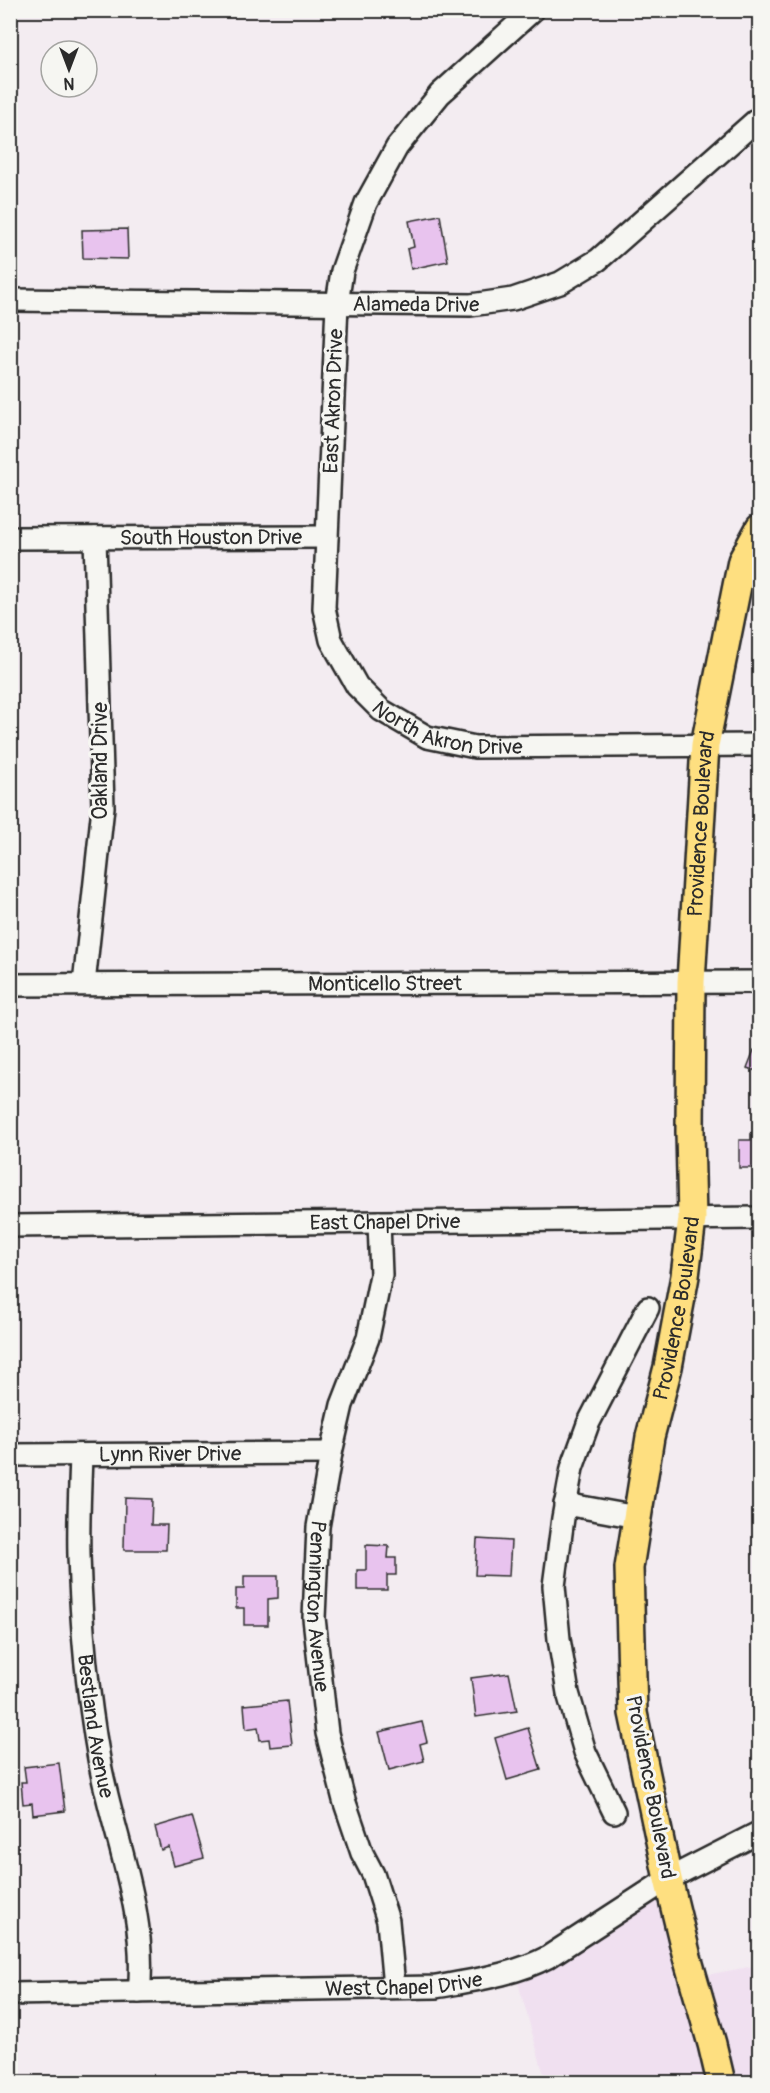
<svg xmlns="http://www.w3.org/2000/svg" width="770" height="2093" font-family="Pangolin,sans-serif">
  <rect width="100%" height="100%" fill="#f3ecf1"/>
  <filter id="ink" filterUnits="userSpaceOnUse"><feTurbulence type="fractalNoise" baseFrequency=".0167" numOctaves="2"/><feDisplacementMap in="SourceGraphic" scale="12" xChannelSelector="R" yChannelSelector="G"/><feConvolveMatrix kernelMatrix="1 2 1 2 8 2 1 2 1" color-interpolation-filters="sRGB"/></filter>
  <g filter="url(#ink)">
    <g fill="#f0e0f0">
      <polygon points="663,1895 712,2082 546,2082 517,1979"/>
      <polygon points="759,1965 759,2082 729,2082 701,1976"/>
    </g>
    <g fill="#e8c3ee" stroke="#2b2b2b" stroke-width="1.5">
      <polygon points="440,215 448,261 411,269 407,249 414,247 409,221"/>
      <polygon points="127,229 128,259 83,258 82,230"/>
      <polygon points="754,1050 760,1051 760,1072 747,1068"/>
      <polygon points="751,1133 760,1133 760,1168 739,1168 739,1140 751,1140"/>
      <polygon points="125,1498 152,1499 151,1525 167,1525 166,1550 124,1550"/>
      <polygon points="477,1539 511,1541 509,1576 475,1575"/>
      <polygon points="366,1545 389,1546 388,1558 396,1558 396,1575 387,1575 387,1590 357,1590 357,1570 366,1570"/>
      <polygon points="244,1576 278,1576 278,1598 268,1599 268,1625 244,1625 244,1608 236,1608 236,1589 244,1589"/>
      <polygon points="509,1673 517,1711 476,1717 471,1678"/>
      <polygon points="287,1701 292,1745 270,1747 269,1739 260,1740 258,1727 246,1729 244,1705"/>
      <polygon points="422,1722 427,1742 420,1744 424,1761 389,1770 379,1732"/>
      <polygon points="528,1728 541,1770 507,1780 495,1738"/>
      <polygon points="59,1763 65,1811 33,1815 32,1803 23,1804 21,1782 26,1782 24,1767"/>
      <polygon points="192,1816 204,1858 174,1866 169,1847 161,1850 155,1827"/>
    </g>
    <g fill="none" stroke-linecap="round" stroke-linejoin="round">
      <g stroke="#2b2b2b" stroke-width="26">
        <g id="minor">
          <path id="s1" d="M 533,10 L 440,94 L 397,147 L 366,203 L 342,271 L 337,304 L 324,608 L 331,640 L 357,686 L 381,710 L 427,737 L 475,747 L 760,745"/>
          <path id="s2" d="M 10,300 L 471,305 L 513,299 L 560,283 L 598,260 L 760,117"/>
          <path id="s3" d="M 10,538 L 327,537"/>
          <polyline points="84,984 103,807 95,538"/>
          <path id="s4" d="M 10,985 L 760,982"/>
          <path id="s5" d="M 379,1222 L 381,1275 L 368,1338 L 342,1405 L 331,1453 L 318,1527 L 314,1618 L 327,1733 L 344,1800 L 362,1853 L 373,1874 L 388,1921 L 394,1987"/>
          <path id="s6" d="M 10,1226 L 760,1218"/>
          <path id="s7" d="M 10,1455 L 331,1453"/>
          <path id="s8" d="M 81,1455 C 80,1488 78,1522 79,1555 C 81,1623 87,1692 99,1759 C 113,1836 148,1913 139,1992"/>
          <polyline points="565,1504 637,1517"/>
          <polyline points="614,1812 585,1752 568,1693 559,1639 554,1586 563,1518 572,1468 588,1424 648,1308"/>
          <path id="s9" d="M 10,1994 L 436,1987 C 474,1980 514,1975 548,1957 L 668,1879 L 760,1832"/>
        </g>
      </g>
      <g stroke="#2b2b2b" stroke-width="32">
        <g id="major">
          <path id="s10" d="M 721,2082 L 712,2044 L 687,1957 L 668,1879 L 633,1713 L 629,1568 L 650,1437 L 668,1367 L 685,1276 L 692,1219 L 690,1132 L 691,982 L 705,745 L 742,561 L 760,528"/>
        </g>
      </g>
      <use href="#minor" stroke="#f6f6f2" stroke-width="21"/>
      <use href="#major" stroke="#fedf80" stroke-width="27"/>
    </g>
  </g>
  <g text-anchor="middle" stroke-width="6" stroke-linejoin="round" paint-order="stroke">
    <g font-size="21" fill="#2b2b2b" stroke="#f6f6f2">
      <text dy="7" stroke="none"><textPath href="#s2" startOffset="406">Alameda Drive</textPath></text>
      <text transform="translate(333 401) rotate(-88)" y="7">East Akron Drive</text>
      <text dy="7" stroke="none"><textPath href="#s3" startOffset="201">South Houston Drive</textPath></text>
      <text dy="7" stroke="none"><textPath href="#s1" startOffset="858">North Akron Drive</textPath></text>
      <text transform="translate(100 761) rotate(-90)" y="7">Oakland Drive</text>
      <text dy="7" stroke="none"><textPath href="#s10" startOffset="1275">Providence Boulevard</textPath></text>
      <text dy="7" stroke="none"><textPath href="#s4" startOffset="375">Monticello Street</textPath></text>
      <text dy="7" stroke="none"><textPath href="#s6" startOffset="375">East Chapel Drive</textPath></text>
      <text dy="7" stroke="none"><textPath href="#s10" startOffset="789">Providence Boulevard</textPath></text>
      <text dy="7" stroke="none"><textPath href="#s7" startOffset="160">Lynn River Drive</textPath></text>
      <text dy="7" stroke="none"><textPath href="#s5" startOffset="393">Pennington Avenue</textPath></text>
      <text dy="7" stroke="none"><textPath href="#s8" startOffset="272">Bestland Avenue</textPath></text>
      <text transform="translate(651 1787) rotate(79)" y="7">Providence Boulevard</text>
      <text dy="7" stroke="none"><textPath href="#s9" startOffset="394">West Chapel Drive</textPath></text>
    </g>
  </g>
  <rect width="770" height="2093" fill="none" stroke="#f6f6f2" stroke-width="36"/>
  <rect x="18" y="18" width="734" height="2057" fill="none" stroke="#2b2b2b" stroke-width="2" filter="url(#ink)"/>
  <g transform="translate(69 69) rotate(180)"><circle r="28" fill="#f6f6f2" stroke="#a5a5a2" stroke-width="1.5"/>
  <path d="M0-4.5L10 22L0 15L-10 22Z" fill="#2b2b2b"/>
  <text y="-9" font-size="16" font-weight="bold" text-anchor="middle" fill="#2b2b2b">N</text>
  </g>
</svg>
